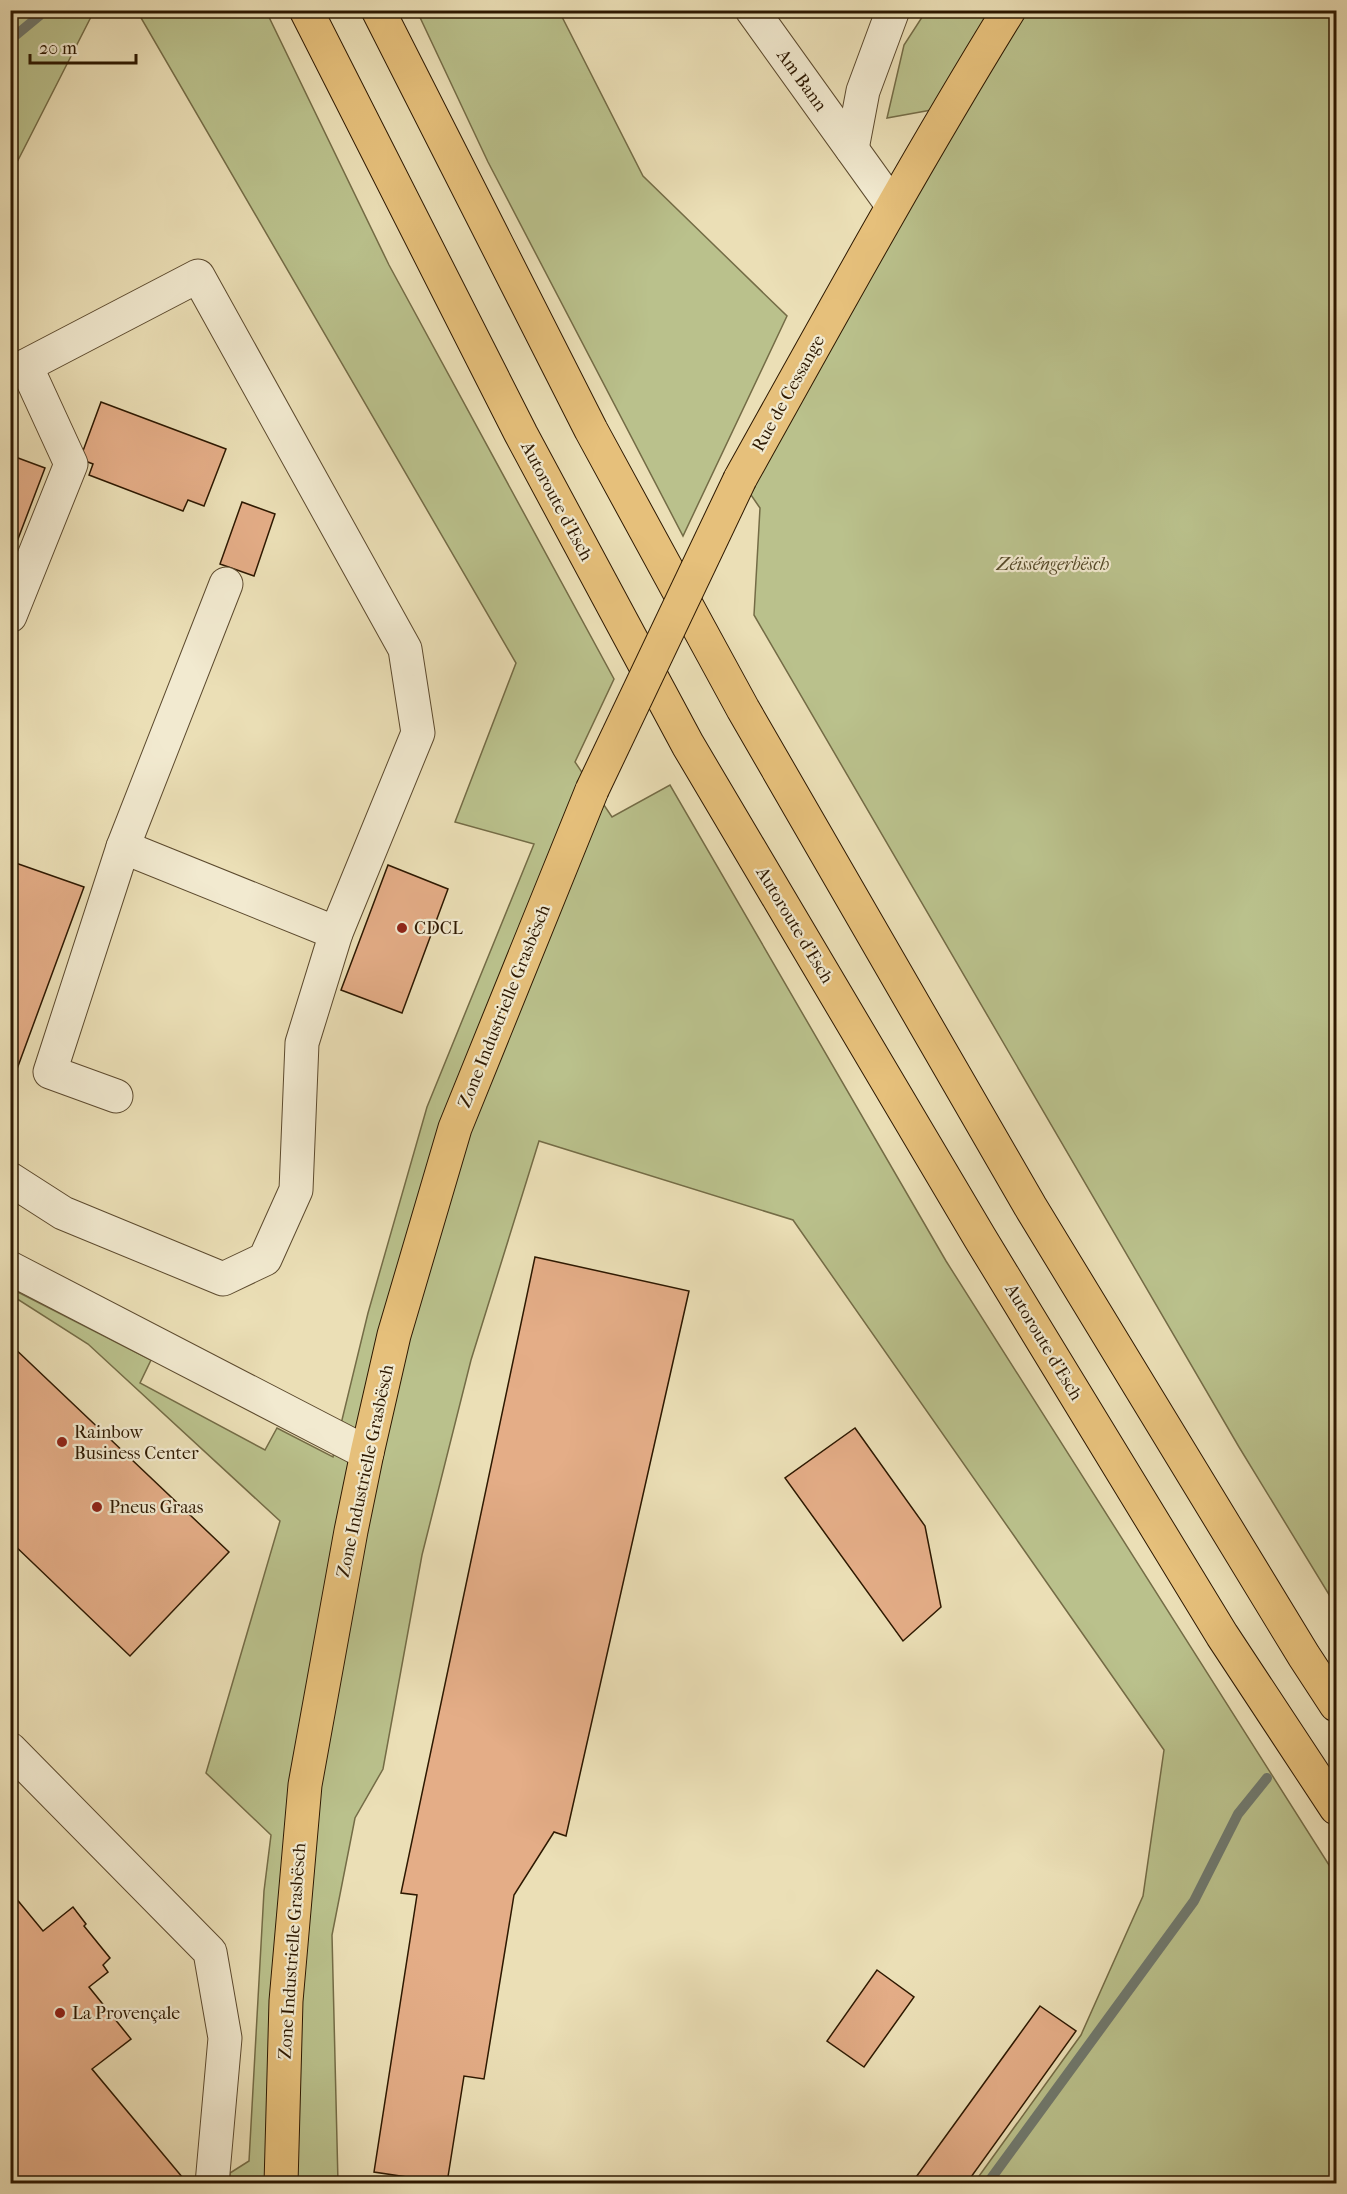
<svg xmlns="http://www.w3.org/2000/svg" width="1347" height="2194" font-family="'IM FELL French Canon',serif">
  <rect width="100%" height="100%" fill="#ebdfb6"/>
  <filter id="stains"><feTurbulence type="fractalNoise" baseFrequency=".00333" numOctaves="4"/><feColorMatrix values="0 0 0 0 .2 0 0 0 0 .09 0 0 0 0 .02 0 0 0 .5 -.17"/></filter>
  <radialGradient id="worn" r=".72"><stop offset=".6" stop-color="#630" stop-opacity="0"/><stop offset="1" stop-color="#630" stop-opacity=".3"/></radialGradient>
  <g fill="#bac18c" stroke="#746c46" stroke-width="1.5">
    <polygon points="11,10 94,11 11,174 10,11"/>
    <polygon points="137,11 266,11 389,265 614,679 575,762 612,817 670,785 946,1261 1336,1876 1336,2183 974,2183 1081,2035 1143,1896 1164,1750 793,1220 539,1141 471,1360 422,1555 383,1769 355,1818 332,1935 338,2183 230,2183 230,2173 249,2161 264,1891 271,1835 206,1773 280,1521 88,1344 11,1295 10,1288 151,1360 140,1383 265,1450 277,1428 333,1457 368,1313 427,1107 534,844 455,822 516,663"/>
    <polygon points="417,11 559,11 643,176 787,316 683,536 488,162"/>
    <polygon points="926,11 1336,11 1336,1606 1239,1447 754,615 760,508 740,479 948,107 887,118 904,45"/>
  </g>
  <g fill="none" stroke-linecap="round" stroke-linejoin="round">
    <g stroke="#70796e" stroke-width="10">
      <polyline points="10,40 39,16 42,10"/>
      <polyline points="987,2184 1194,1901 1238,1814 1267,1778"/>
    </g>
  </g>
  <g fill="#e4ad87" stroke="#2d1800" stroke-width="1.5">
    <polygon points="101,402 226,449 204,506 188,500 183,511 89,475 93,464 80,459"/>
    <polygon points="10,455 45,468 10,560"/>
    <polygon points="242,502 275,514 254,576 220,564"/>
    <polygon points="10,861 84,887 10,1088"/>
    <polygon points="388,865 448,889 402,1013 341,990"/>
    <polygon points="535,1257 689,1291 566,1836 554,1832 514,1895 484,2079 464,2076 447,2183 374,2172 417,1895 401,1893"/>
    <polygon points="10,1344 229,1552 130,1656 10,1541"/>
    <polygon points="855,1428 925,1526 941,1607 903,1641 785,1478"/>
    <polygon points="10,1891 43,1931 73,1907 86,1924 84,1926 110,1958 103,1965 108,1972 89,1987 131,2039 92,2069 188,2184 10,2184"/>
    <polygon points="877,1970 914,1997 864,2067 827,2041"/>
    <polygon points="1040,2006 1076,2031 966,2184 911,2184"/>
  </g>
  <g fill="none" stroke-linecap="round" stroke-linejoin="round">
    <g stroke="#5c4a2e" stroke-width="35">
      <g id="minor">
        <polyline points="752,10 892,205"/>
        <polyline points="852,149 863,91 893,10"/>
        <polyline points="10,374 198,276 405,649 418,733 336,933 302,1043 296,1190 265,1259 223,1279 63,1213 10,1179"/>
        <polyline points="10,616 71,464 26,366"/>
        <polyline points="123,847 336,933"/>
        <polyline points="116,1096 50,1072 123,847 226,584"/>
        <polyline points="10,1268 367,1453"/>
        <polyline points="10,1749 210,1952 225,2038 212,2184"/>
      </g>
    </g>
    <g stroke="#2d1800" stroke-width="35">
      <g id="major">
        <path d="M 740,479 C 828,321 914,164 1009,10"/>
        <polyline points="281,2184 286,2001 305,1785 351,1531 367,1453 394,1335 455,1128 592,790"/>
      </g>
    </g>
    <g stroke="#2d1800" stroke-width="35">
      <g id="highway">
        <polyline points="306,10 521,434 688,745 980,1238 1222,1635 1336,1808"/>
        <polyline points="378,10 591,430 743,709 1030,1206 1304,1656 1336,1705"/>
      </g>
    </g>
    <use href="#minor" stroke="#f2ead0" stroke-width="33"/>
    <use href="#major" stroke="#e6c07b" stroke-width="33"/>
    <use href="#highway" stroke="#e6c07b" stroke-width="33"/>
    <g stroke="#2d1800" stroke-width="35" stroke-linecap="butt">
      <polyline id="major-bridge" points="592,790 740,479"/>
    </g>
    <use href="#major-bridge" stroke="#e6c07b" stroke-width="33"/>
  </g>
  <g fill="#8f2418" stroke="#f2ead0" stroke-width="2">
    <circle cx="402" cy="928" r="6"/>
    <circle cx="62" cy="1442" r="6"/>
    <circle cx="97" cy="1507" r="6"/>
    <circle cx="60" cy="2013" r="6"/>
  </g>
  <g text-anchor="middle" stroke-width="4.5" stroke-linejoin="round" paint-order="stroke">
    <g font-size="18" fill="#2d1800" stroke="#f2ead0">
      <text transform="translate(802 80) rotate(54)" y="6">Am Bann</text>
      <text transform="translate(788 393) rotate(-61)" y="6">Rue de Cessange</text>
      <text transform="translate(557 501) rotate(62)" y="6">Autoroute d'Esch</text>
      <text transform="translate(795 925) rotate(59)" y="6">Autoroute d'Esch</text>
      <text transform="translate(504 1006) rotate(-68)" y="6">Zone Industrielle Grasbësch</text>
      <text transform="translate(1044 1342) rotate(59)" y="6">Autoroute d'Esch</text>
      <text transform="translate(365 1471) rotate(-78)" y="6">Zone Industrielle Grasbësch</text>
      <text transform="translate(292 1951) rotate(-86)" y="6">Zone Industrielle Grasbësch</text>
    </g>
    <g font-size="18" font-style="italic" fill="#574b2a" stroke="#f2ead0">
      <text x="1053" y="570">Zéisséngerbësch</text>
    </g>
    <g font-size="18" fill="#2d1800" stroke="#f2ead0" text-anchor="start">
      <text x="414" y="934">CDCL</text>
      <text x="74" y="1438">Rainbow<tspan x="74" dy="21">Business Center</tspan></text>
      <text x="109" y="1513">Pneus Graas</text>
      <text x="72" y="2019">La Provençale</text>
    </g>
  </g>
  <rect width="1347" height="2194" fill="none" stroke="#ebdfb6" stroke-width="36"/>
  <rect x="12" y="12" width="1323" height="2170" fill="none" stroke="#2d1800" stroke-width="3"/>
  <rect x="18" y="18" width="1311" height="2158" fill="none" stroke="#2d1800" stroke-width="1.5"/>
  <path d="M30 54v9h106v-9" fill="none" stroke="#2d1800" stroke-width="3"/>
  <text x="39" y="54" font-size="18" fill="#2d1800" stroke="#f2ead0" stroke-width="4.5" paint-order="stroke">20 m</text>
  <rect width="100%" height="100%" filter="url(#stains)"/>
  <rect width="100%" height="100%" fill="url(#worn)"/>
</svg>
